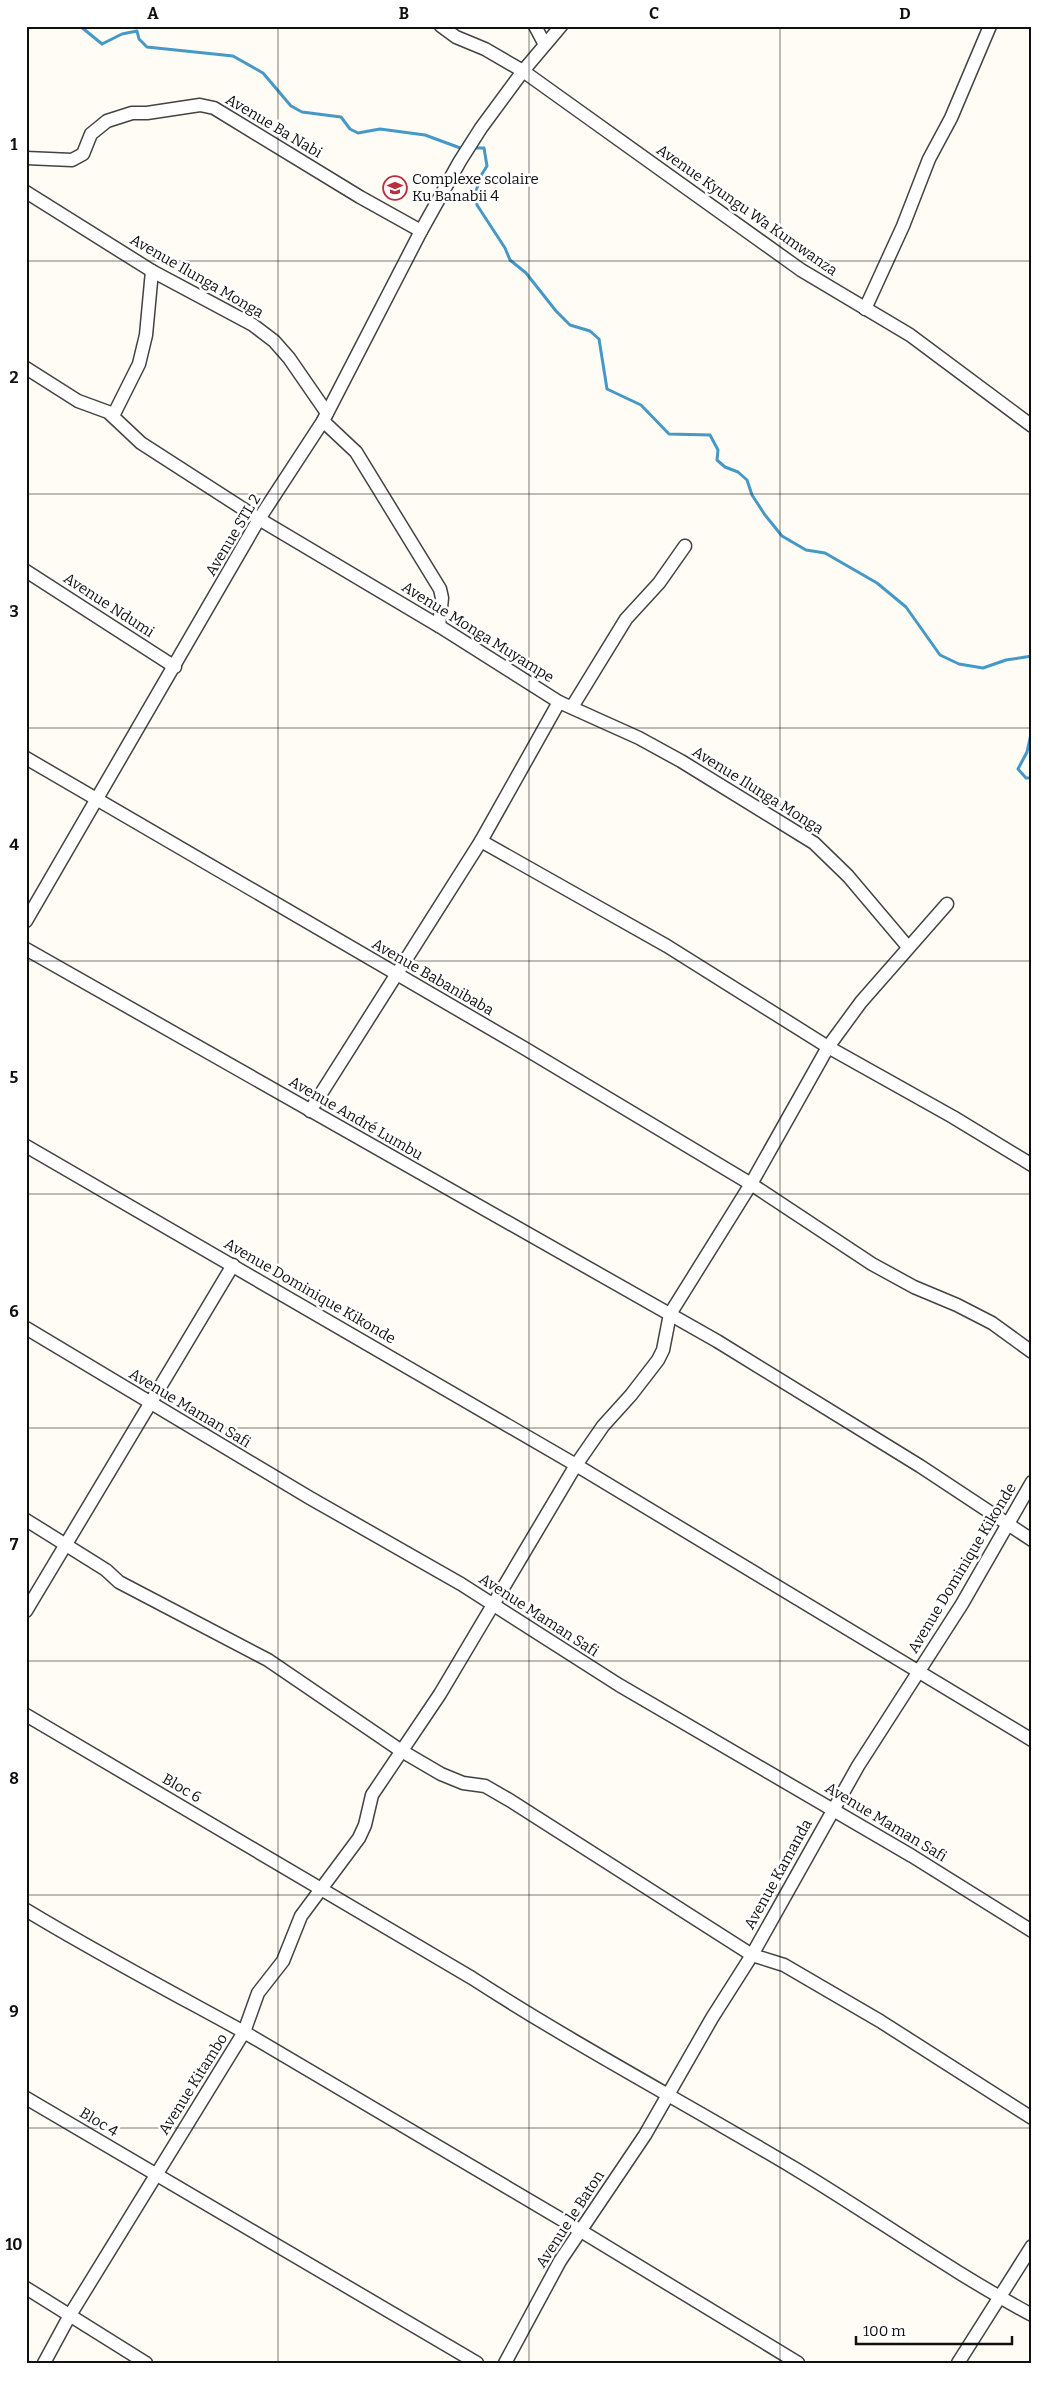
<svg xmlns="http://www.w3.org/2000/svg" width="1058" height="2389" font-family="Bitter,serif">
  <rect width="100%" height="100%" fill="#fefcf4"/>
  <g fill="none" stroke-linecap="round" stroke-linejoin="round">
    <g stroke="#4698c6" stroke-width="3">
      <polyline points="80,26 102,44 122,34 137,31 139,39 147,47 233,56 263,73 291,106 302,112 341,117 350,129 358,133 380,129 425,135 463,149"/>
      <polyline points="472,148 484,148 487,166 480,177 476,192 477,205 505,248 510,260 526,273 556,311 570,325 590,331 599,339 607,389 641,405 669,434 710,435 718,450 717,460 725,467 738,472 747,480 752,495 765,515 782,536 806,550 825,553 877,583 906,607 940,655 959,664 983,668 1006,660 1032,656"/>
      <polyline points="1032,729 1027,752 1018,769 1026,778 1032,778"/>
    </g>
    <g stroke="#434343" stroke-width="15">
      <g id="street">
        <polyline points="441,26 456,37 485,49 523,71 801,270 910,335 1032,426"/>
        <polyline points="535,26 544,43"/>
        <polyline points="26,158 72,160 83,154 91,134 107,121 132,113 147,113 200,105 214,108 360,197 421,231"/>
        <polyline points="26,192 152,271 253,325 274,341 289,358 327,413"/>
        <polyline points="865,309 903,226 929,159 951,118 990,26"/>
        <polyline points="26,368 78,401 108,412 141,443 259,519 439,626 559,702 481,841 310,1111"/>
        <polyline points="113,416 139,364 146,335 152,271"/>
        <polyline points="323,421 356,452 440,589 442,598 439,626"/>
        <polyline points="26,571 175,667"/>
        <polyline points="559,702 639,738 681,761 814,843 848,876 908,947"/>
        <polyline points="572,707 626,619 659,583 685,546"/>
        <polyline points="26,758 524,1048 751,1184 872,1264 914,1287 957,1305 992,1323 1032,1352"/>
        <polyline points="481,841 667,946 828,1047 953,1117 1032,1165"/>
        <polyline points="26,921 259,519 323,421 421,231 460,161 481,128 523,71 561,26"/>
        <polyline points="26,949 717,1341 920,1466 1032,1540"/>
        <polyline points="26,1146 576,1465 1032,1740"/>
        <polyline points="26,1328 310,1498 461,1584 619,1685 912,1856 1032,1931"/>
        <polyline points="26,1520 106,1570 119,1582 268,1660 400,1750 441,1774 463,1783 485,1786 511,1801 752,1955 784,1965 880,2021 1032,2118"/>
        <polyline points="26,1611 233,1265"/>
        <path d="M 26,1715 L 472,1978 C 577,2046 687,2104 794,2168 C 874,2216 950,2271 1032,2315"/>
        <path d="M 26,1910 C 97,1953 171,1992 244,2032 L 70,2315 L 44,2363"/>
        <polyline points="26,2098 477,2363"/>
        <polyline points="26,2288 146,2363"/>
        <polyline points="505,2363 560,2261 645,2135 712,2018 752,1955 858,1766 962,1604 1032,1482"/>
        <polyline points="798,2363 581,2231 244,2032 258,1993 283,1961 301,1916 359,1838 365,1825 372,1795 440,1694 576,1465 603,1426 631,1395 658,1360 663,1350 670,1314 751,1184 828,1047 861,1002 947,904"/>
        <polyline points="958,2363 1032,2246"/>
      </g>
    </g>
    <use href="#street" stroke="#fff" stroke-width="12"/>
  </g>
  <path fill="none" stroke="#101010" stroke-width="1" stroke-opacity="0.55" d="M 278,26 L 278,2363M 529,26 L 529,2363M 780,26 L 780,2363M 26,261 L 1032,261M 26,494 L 1032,494M 26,728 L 1032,728M 26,961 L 1032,961M 26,1194 L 1032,1194M 26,1428 L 1032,1428M 26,1661 L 1032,1661M 26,1895 L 1032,1895M 26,2128 L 1032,2128"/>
  <defs>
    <g id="school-ring" transform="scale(1.25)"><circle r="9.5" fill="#fff" stroke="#b92f3b" stroke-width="1.5"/><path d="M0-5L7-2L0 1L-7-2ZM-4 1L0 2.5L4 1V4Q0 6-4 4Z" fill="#b92f3b"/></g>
  </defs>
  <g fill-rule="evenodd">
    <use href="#school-ring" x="395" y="188"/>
  </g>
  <g text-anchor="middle" stroke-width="5" stroke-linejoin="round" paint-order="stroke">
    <g font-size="15" fill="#101010" stroke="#fff">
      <text transform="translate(274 126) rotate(31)" y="5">Avenue Ba Nabi</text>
      <text transform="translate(747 210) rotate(35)" y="5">Avenue Kyungu Wa Kumwanza</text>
      <text transform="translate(197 276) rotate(30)" y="5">Avenue Ilunga Monga</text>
      <text transform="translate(233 535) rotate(-59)" y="5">Avenue STL 2</text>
      <text transform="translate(109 605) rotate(33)" y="5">Avenue Ndumi</text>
      <text transform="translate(478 632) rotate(32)" y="5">Avenue Monga Muyampe</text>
      <text transform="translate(758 790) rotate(32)" y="5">Avenue Ilunga Monga</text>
      <text transform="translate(433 977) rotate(30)" y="5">Avenue Babanibaba</text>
      <text transform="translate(356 1118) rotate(30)" y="5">Avenue André Lumbu</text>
      <text transform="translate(310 1291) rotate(30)" y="5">Avenue Dominique Kikonde</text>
      <text transform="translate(190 1408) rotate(31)" y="5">Avenue Maman Safi</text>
      <text transform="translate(962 1568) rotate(-59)" y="5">Avenue Dominique Kikonde</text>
      <text transform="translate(539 1615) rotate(33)" y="5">Avenue Maman Safi</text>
      <text transform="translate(182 1788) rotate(30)" y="5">Bloc 6</text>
      <text transform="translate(886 1822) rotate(31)" y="5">Avenue Maman Safi</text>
      <text transform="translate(778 1874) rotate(-61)" y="5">Avenue Kamanda</text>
      <text transform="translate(193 2084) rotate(-58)" y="5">Avenue Kitambo</text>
      <text transform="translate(99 2122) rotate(31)" y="5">Bloc 4</text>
      <text transform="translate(570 2219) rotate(-57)" y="5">Avenue le Baton</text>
    </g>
    <g font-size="15" fill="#101010" stroke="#fff" text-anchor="start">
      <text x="412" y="184">Complexe scolaire<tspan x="412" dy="17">Ku Banabii 4</tspan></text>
    </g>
  </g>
  <rect width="1058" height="2389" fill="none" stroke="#ffffff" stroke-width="55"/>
  <path d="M856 2336v8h156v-8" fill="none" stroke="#101010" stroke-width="2.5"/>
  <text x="863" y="2336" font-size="15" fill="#101010" stroke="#ffffff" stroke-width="4" paint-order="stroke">100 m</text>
  <rect x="28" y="28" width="1002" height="2334" fill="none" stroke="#101010" stroke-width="2"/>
  <g font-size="16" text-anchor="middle" font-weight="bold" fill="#101010">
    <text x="153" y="19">A</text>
    <text x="404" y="19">B</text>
    <text x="654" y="19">C</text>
    <text x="905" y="19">D</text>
    <text x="14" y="150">1</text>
    <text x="14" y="383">2</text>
    <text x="14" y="617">3</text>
    <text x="14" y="850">4</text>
    <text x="14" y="1083">5</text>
    <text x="14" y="1317">6</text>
    <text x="14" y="1550">7</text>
    <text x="14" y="1784">8</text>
    <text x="14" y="2017">9</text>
    <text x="14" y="2250">10</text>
  </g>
</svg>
